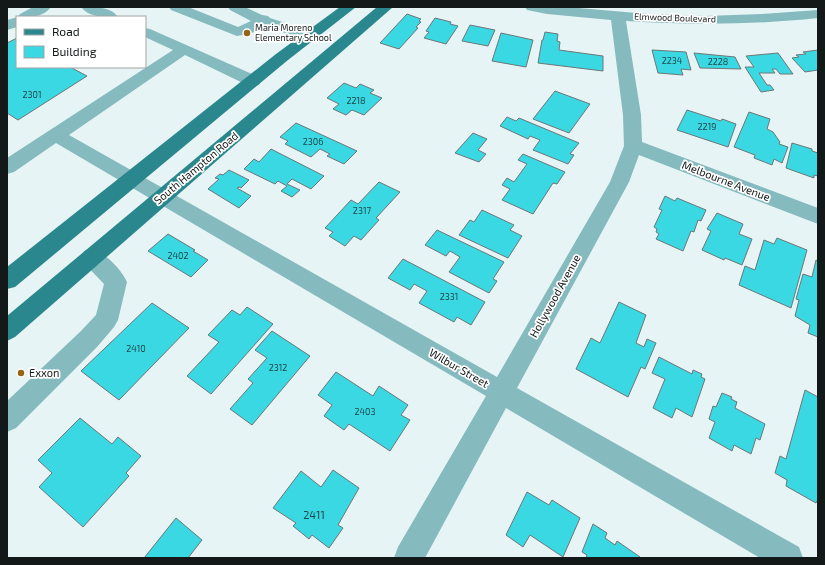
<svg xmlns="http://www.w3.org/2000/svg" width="825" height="565" font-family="'Exo 2',sans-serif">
  <rect width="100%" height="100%" fill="#e6f4f5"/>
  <g fill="#3ad8e2" stroke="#6c7778">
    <polygon points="407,14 421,19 419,21 421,22 416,27 418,28 399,49 380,43"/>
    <polygon points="435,18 451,22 450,24 458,26 446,44 424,38 429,32 426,31"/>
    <polygon points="470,25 495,30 488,46 462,41"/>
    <polygon points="545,32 558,34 557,41 560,42 559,50 603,56 603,71 538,63 542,40 543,40"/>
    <polygon points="501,33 533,40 526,67 492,61"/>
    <polygon points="17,38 17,67 70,67 87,76 18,120 7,113 7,43"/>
    <polygon points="652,50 686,52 691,70 681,69 683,75 658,73"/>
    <polygon points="818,50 818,70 805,72 792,58 799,57 796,55 806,54 803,52"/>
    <polygon points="694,53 735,57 741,69 700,68"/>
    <polygon points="778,53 793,74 780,74 776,69 772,69 775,73 759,73 767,85 770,85 774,90 761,92 745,67 754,67 746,56"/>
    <polygon points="344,83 356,88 360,84 374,90 370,93 382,98 364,115 352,110 346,115 333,109 339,104 327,98"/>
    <polygon points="555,91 590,104 569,133 533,119"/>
    <polygon points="687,110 721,121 722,119 736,124 728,147 677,130"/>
    <polygon points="749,112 770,119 767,129 773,132 780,142 779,144 788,147 782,163 774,159 772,165 754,158 755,155 734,147"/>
    <polygon points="507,117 516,121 519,118 579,143 570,154 574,155 568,164 533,150 540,140 530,136 528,139 500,126"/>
    <polygon points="296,123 357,151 344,164 327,156 330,154 320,149 311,157 285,144 288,141 280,137"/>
    <polygon points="473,133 487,139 478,150 486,154 479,162 455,153"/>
    <polygon points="792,143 812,149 812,151 818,153 818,176 814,175 814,178 786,168"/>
    <polygon points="271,149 324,176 311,189 292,179 287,184 300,190 292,197 281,191 287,186 278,181 275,184 244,169 254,159 259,162"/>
    <polygon points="523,154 565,172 557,184 553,183 533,214 502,200 510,189 502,185 507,178 514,182 527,164 518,160"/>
    <polygon points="229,170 249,180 241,188 239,187 237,188 251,196 239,208 208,189 219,179 215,178 220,174 223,175"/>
    <polygon points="379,182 400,192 376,218 379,220 361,240 354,236 345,246 329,236 333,232 325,228 351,200 358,204"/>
    <polygon points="665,196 675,201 677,198 706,210 701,221 698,220 694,232 691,231 683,251 656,239 659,234 656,232 657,229 654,227 662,210 659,209"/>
    <polygon points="482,210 514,225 510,230 522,236 508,258 459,235 470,220 474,222"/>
    <polygon points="717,213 743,224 739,234 752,239 742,265 725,258 724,260 702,250 711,231 707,229"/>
    <polygon points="437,230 504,262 493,279 497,281 489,293 449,272 460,257 450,251 446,256 425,245"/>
    <polygon points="168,234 195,250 193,251 208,260 191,277 148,251"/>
    <polygon points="777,238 807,250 791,308 739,285 745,266 755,270 764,240 774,244"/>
    <polygon points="403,259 485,302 471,325 457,317 454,322 419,303 427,291 414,284 410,290 388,278"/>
    <polygon points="816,260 818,261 818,337 808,333 810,325 795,316 799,300 796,299 803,274 812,277"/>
    <polygon points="619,302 646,315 636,343 644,347 647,339 656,343 645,369 641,367 628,397 576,369 591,338 600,343"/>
    <polygon points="152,303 189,328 119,400 81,371"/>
    <polygon points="247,307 273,324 211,394 187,376 219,342 208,335 232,310 240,315"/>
    <polygon points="272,331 310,356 252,425 230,409 253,383 248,379 267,358 255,350"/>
    <polygon points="659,357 692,374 693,370 702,374 701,377 705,379 692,417 676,408 672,418 653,408 665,379 652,373"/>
    <polygon points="336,372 373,396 379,386 408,405 401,415 410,420 390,451 349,424 344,430 324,416 332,405 318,395"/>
    <polygon points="805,390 818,397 818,499 816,503 786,486 787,480 775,473 780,456 786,459"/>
    <polygon points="722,393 732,397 731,399 737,402 735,408 765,424 760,440 756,438 751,454 734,445 732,451 709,438 715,422 709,419 713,406 716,407"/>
    <polygon points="80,418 112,444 118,437 141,456 126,473 129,476 83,527 39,487 52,473 38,460"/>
    <polygon points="333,470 359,488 338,525 343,528 329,548 312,535 309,539 293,526 296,523 273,508 301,471 321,487"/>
    <polygon points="527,492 549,505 552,500 580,518 563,557 530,535 523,547 506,535"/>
    <polygon points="176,518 202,540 188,558 144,558"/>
    <polygon points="593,524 607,533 605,538 615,545 617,541 640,557 639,558 586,558 587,555 582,552"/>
  </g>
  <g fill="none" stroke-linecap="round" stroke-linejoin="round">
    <g fill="#85babe" fill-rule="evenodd">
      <path d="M 33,7 L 51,7 C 43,18 29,17 17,17 L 17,27 L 7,30 L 7,20 L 18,17 L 20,14 Z"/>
      <path d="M 81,7 C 93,7 111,6 118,17 C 106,17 89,18 81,7 Z"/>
      <polygon points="169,7 188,7 238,27 251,21 230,10 228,7 245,7 262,15 268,16 270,18 316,33 319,36 316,39 311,41 263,26 252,33 237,36 171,10"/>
      <path d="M 525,7 L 567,7 L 648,14 L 705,16 L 762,14 L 818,10 L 818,18 C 754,25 690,25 626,21 L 641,115 L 642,142 L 818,208 L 818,224 L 639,155 L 629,182 L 517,388 L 799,547 L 803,558 L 760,558 L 506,408 L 425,558 L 394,558 L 398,547 L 486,396 L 56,143 L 14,172 L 7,174 L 7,158 L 173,50 L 145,37 L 145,28 L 150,29 L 259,77 L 261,81 L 259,85 L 253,86 L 247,85 L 185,55 L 69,135 L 497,377 L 610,182 L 624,146 L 623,115 L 611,20 L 547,14 L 527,10 Z"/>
      <path d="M 92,248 C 105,253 121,269 127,282 L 118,320 L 114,327 L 97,347 L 16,428 L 7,432 L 7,401 L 81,331 L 96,315 L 104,284 L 84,263 L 81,257 L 84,251 Z"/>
    </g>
    <g fill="#29878d" fill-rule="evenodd">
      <polygon points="340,7 356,7 288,60 15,287 7,289 7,267 276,54"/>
      <polygon points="377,7 393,7 15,337 7,341 7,316"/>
    </g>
  </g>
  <g fill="#956415" stroke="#fff" stroke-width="1.5">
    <circle cx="247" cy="33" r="4"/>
    <circle cx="21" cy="373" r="4"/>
  </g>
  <g text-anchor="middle" stroke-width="3.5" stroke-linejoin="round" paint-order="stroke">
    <g font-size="9" fill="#131818" stroke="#fff">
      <text transform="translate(675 18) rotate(2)" y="3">Elmwood Boulevard</text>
    </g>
    <g font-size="9" fill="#131818" stroke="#fff" text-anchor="start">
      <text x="255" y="31">Maria Moreno<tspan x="255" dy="10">Elementary School</tspan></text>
    </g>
    <g font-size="9" fill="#1d484a">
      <text x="672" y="64">2234</text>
      <text x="718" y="65">2228</text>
      <text x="32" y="98">2301</text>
      <text x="356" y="104">2218</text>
      <text x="707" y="130">2219</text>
      <text x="313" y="145">2306</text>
      <text x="362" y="214">2317</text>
      <text x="178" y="259">2402</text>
      <text x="449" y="300">2331</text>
      <text x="136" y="352">2410</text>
      <text x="278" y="371">2312</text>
      <text x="365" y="415">2403</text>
    </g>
    <g font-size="11" fill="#131818" stroke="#fff">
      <text transform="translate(196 168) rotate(-40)" y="4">South Hampton Road</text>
      <text transform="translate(726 181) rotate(21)" y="4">Melbourne Avenue</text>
      <text transform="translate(555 296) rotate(-61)" y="4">Hollywood Avenue</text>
      <text transform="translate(459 368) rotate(30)" y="4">Wilbur Street</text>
    </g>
    <g font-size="11" fill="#131818" stroke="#fff" text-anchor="start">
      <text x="29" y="377">Exxon</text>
    </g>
    <g font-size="11" fill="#1d484a">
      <text x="314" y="519">2411</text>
    </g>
  </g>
  <rect width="825" height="565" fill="none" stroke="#131818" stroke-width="16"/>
  <rect x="16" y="16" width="130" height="52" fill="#ffffff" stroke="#a1a3a3"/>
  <rect x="24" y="29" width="20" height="6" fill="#29878d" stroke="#a1a3a3"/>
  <text x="52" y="36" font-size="12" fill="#131818">Road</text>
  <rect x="24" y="46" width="20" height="12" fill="#3ad8e2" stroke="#a1a3a3"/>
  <text x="52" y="56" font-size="12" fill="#131818">Building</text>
</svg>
